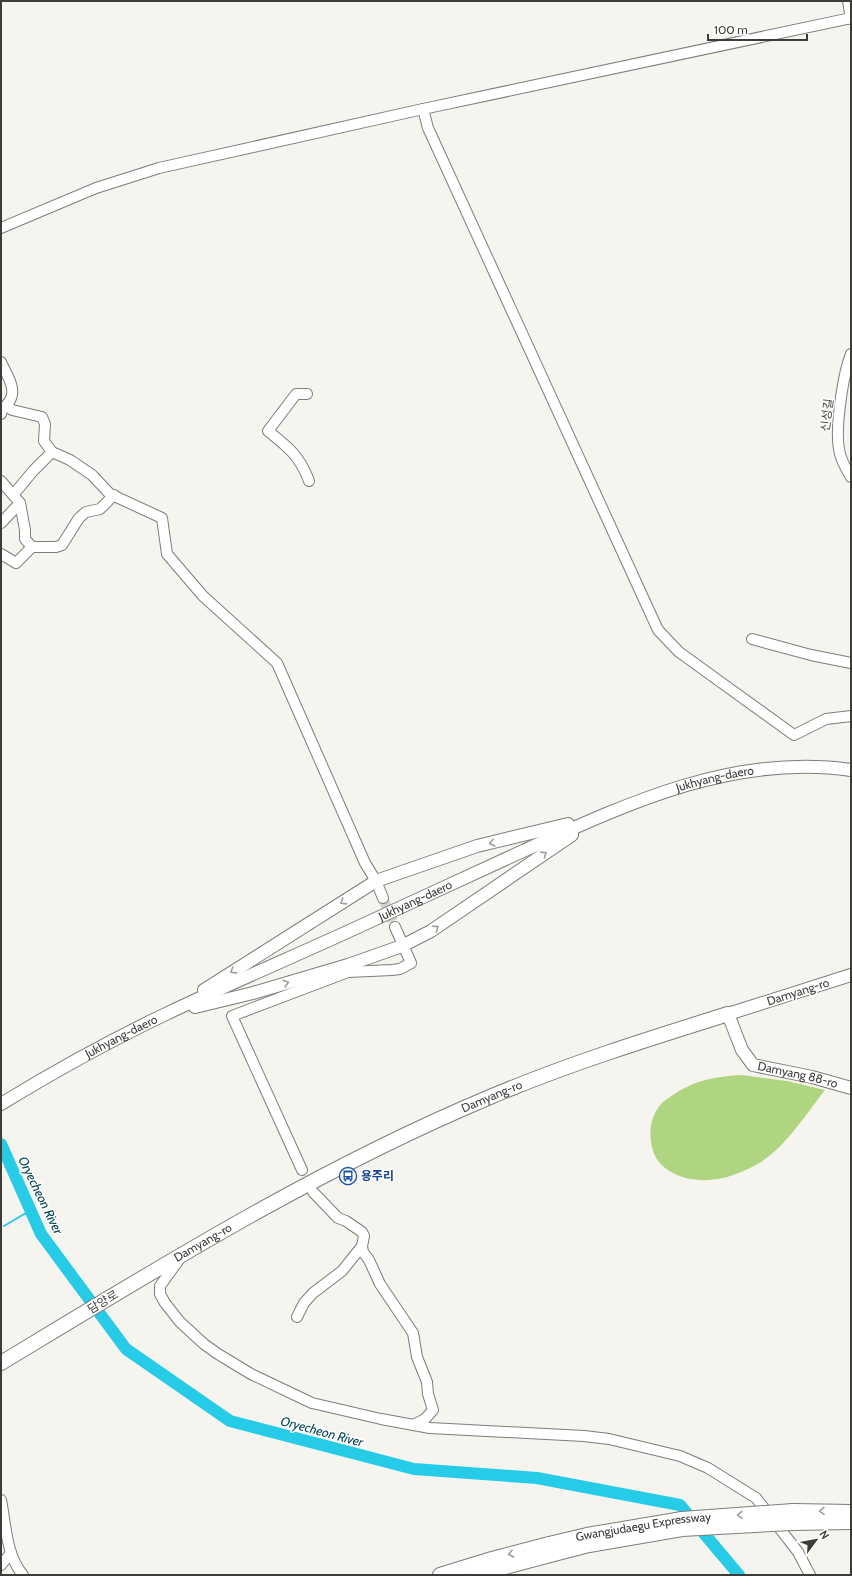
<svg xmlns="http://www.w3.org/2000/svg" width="852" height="1576" font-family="Cabin,'Noto Sans KR',sans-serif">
  <rect width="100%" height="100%" fill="#f5f4ee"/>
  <path fill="#b0d580" d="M 742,1075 L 787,1081 L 825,1090 C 807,1113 786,1146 761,1162 C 753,1167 742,1172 733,1175 C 703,1187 654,1179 651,1141 C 649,1127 652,1115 661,1104 C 665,1100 671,1096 676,1093 C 696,1080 718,1076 742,1075 Z"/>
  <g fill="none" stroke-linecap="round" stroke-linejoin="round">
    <polyline stroke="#26cbe7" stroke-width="2" points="4,1226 31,1210"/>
    <polyline stroke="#26cbe7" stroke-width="12" points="1,1144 41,1234 126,1349 230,1421 414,1469 537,1478 680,1505 739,1575"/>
    <polyline stroke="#d0cfca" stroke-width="10" stroke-dasharray="10 5" stroke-linecap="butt" points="383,898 395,927"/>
    <g stroke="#7e7d78" stroke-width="12">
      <g id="minor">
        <polyline points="848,1 851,19"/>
        <polyline points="423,109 428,128 658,630 679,652 794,735 826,719 851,716"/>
        <polyline points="1,228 96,188 159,168 423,109 851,18"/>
        <path d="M 851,354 C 843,374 835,428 839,449 C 840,459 846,469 851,477"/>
        <path d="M 1,362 C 5,372 16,387 11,398 C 9,404 2,408 1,414"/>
        <path d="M 307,394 L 296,394 L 268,431 C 288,447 300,456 309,481"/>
        <polyline points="7,405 12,410 42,417 45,424 44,441 52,452 70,460 92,475 110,494 162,518 167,554 203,596 277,663 365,863 376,881 383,898"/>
        <polyline points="1,481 20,503 25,530 25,539 32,547"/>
        <polyline points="14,494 33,471 52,452"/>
        <polyline points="1,523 20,503"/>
        <polyline points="1,554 16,563 32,547 56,547 62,545 79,518 86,512 100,509 114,495"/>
        <polyline points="752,639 811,655 851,663"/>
        <polyline points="302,1170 232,1016 348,972 392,970 400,969 411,963 395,927"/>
        <polyline points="313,1192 338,1218 346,1221 362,1232 364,1236 362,1246 363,1252 369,1260 380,1284 413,1333 417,1357 427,1382 428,1394 433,1410 425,1419 413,1425"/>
        <polyline points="181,1257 160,1286 160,1294 165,1303 180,1322 204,1344 218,1354 251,1374 312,1403 381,1419 430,1428 584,1436 609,1439 680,1456 708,1468 756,1498 798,1552 810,1575"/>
        <polyline points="297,1317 304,1303 313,1293 342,1271 362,1246"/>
        <path d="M 1,1500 C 6,1525 6,1555 23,1575"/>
        <polyline points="1,1565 11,1553"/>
      </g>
    </g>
    <g stroke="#7e7d78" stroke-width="14">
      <g id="major">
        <path id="s1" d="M 851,975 L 728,1014 L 742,1050 L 753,1065 L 812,1077 L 851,1088"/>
        <polyline points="204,990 376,881 477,846 568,824"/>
        <polyline points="195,1007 253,993 348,965 402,946 431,931 572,835"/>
        <path id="s2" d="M 1,1104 C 55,1071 111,1040 168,1013 C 231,983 295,956 358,927 C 413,902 468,876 523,851 C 626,804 734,753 851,770"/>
      </g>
    </g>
    <g stroke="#7e7d78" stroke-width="16">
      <g id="highway">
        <path id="s3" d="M 1,1363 C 160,1267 318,1169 490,1097 C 568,1064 648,1039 728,1014"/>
        <polyline points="793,1511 851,1512"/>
        <polyline points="791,1523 851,1522"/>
        <polyline points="440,1575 492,1559 549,1544"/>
        <polyline points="475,1575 554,1554"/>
      </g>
    </g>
    <use href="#minor" stroke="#fff" stroke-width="10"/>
    <use href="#major" stroke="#fff" stroke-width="12"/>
    <use href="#highway" stroke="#fff" stroke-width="14"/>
    <g stroke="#7e7d78" stroke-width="16" stroke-linecap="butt">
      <g id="highway-bridge">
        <path id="s4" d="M 549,1544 L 587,1535 L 682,1519 L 793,1511"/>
        <polyline points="554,1554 589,1545 682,1529 791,1523"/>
      </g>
    </g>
    <use href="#highway-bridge" stroke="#fff" stroke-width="14"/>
  </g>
  <defs><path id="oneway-chevron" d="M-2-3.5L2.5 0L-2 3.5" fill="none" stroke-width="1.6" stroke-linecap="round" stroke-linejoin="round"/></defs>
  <g stroke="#9e9e9c">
    <use href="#oneway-chevron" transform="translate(492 843) rotate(166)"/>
    <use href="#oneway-chevron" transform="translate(544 854) rotate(-34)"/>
    <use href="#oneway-chevron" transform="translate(343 902) rotate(148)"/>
    <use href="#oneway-chevron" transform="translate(436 928) rotate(-34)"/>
    <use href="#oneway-chevron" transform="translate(233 971) rotate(148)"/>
    <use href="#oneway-chevron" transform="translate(286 983) rotate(-16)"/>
    <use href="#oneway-chevron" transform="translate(822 1511) rotate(179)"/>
    <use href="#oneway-chevron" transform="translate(740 1515) rotate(176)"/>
    <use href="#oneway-chevron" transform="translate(511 1554) rotate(166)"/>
  </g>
  <defs>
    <g id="bus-ring" transform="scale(0.9)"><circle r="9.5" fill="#fff" stroke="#1a4fb4" stroke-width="1.5"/><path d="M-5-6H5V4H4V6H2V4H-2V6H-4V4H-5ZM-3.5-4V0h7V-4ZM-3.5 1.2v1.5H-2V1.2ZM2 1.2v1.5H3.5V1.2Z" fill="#1a4fb4"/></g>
  </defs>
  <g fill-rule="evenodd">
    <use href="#bus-ring" x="348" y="1176"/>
  </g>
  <g text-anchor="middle" stroke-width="3" stroke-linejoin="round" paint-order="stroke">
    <g font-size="12" fill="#3c3c39" stroke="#fff">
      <text transform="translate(827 415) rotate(-83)" y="4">신성길</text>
      <text dy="4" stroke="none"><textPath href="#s2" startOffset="786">Jukhyang-daero</textPath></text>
      <text dy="4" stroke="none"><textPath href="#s2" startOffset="462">Jukhyang-daero</textPath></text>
      <text transform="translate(798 992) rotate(-18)" y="4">Damyang-ro</text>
      <text dy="4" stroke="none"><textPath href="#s2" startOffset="138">Jukhyang-daero</textPath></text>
      <text dy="4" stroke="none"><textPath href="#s1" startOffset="232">Damyang 88-ro</textPath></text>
      <text dy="4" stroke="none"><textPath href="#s3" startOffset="559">Damyang-ro</textPath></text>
      <text dy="4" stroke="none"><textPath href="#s3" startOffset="235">Damyang-ro</textPath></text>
      <text transform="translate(103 1302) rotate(-31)" y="4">담양로</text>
      <text dy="4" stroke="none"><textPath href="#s4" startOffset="96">Gwangjudaegu Expressway</textPath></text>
    </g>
    <g font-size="12" font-weight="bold" fill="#164399" stroke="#fff" text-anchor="start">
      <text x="361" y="1180">용주리</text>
    </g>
    <g font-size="13" font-style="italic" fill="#004752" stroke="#fff">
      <text transform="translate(41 1195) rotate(64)" y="5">Oryecheon River</text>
      <text transform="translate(322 1431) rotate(15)" y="5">Oryecheon River</text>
    </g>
  </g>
  <rect width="852" height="1576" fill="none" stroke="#3c3c39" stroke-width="4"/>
  <g transform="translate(816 1540) rotate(58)" stroke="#ffffff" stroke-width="3" paint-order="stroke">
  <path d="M0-3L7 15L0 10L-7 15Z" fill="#3c3c39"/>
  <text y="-6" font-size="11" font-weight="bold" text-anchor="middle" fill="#3c3c39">N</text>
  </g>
  <path d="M708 34v6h99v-6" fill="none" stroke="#3c3c39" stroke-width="2"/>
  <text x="714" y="34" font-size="12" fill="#3c3c39" stroke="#ffffff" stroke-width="3" paint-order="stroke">100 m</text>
</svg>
